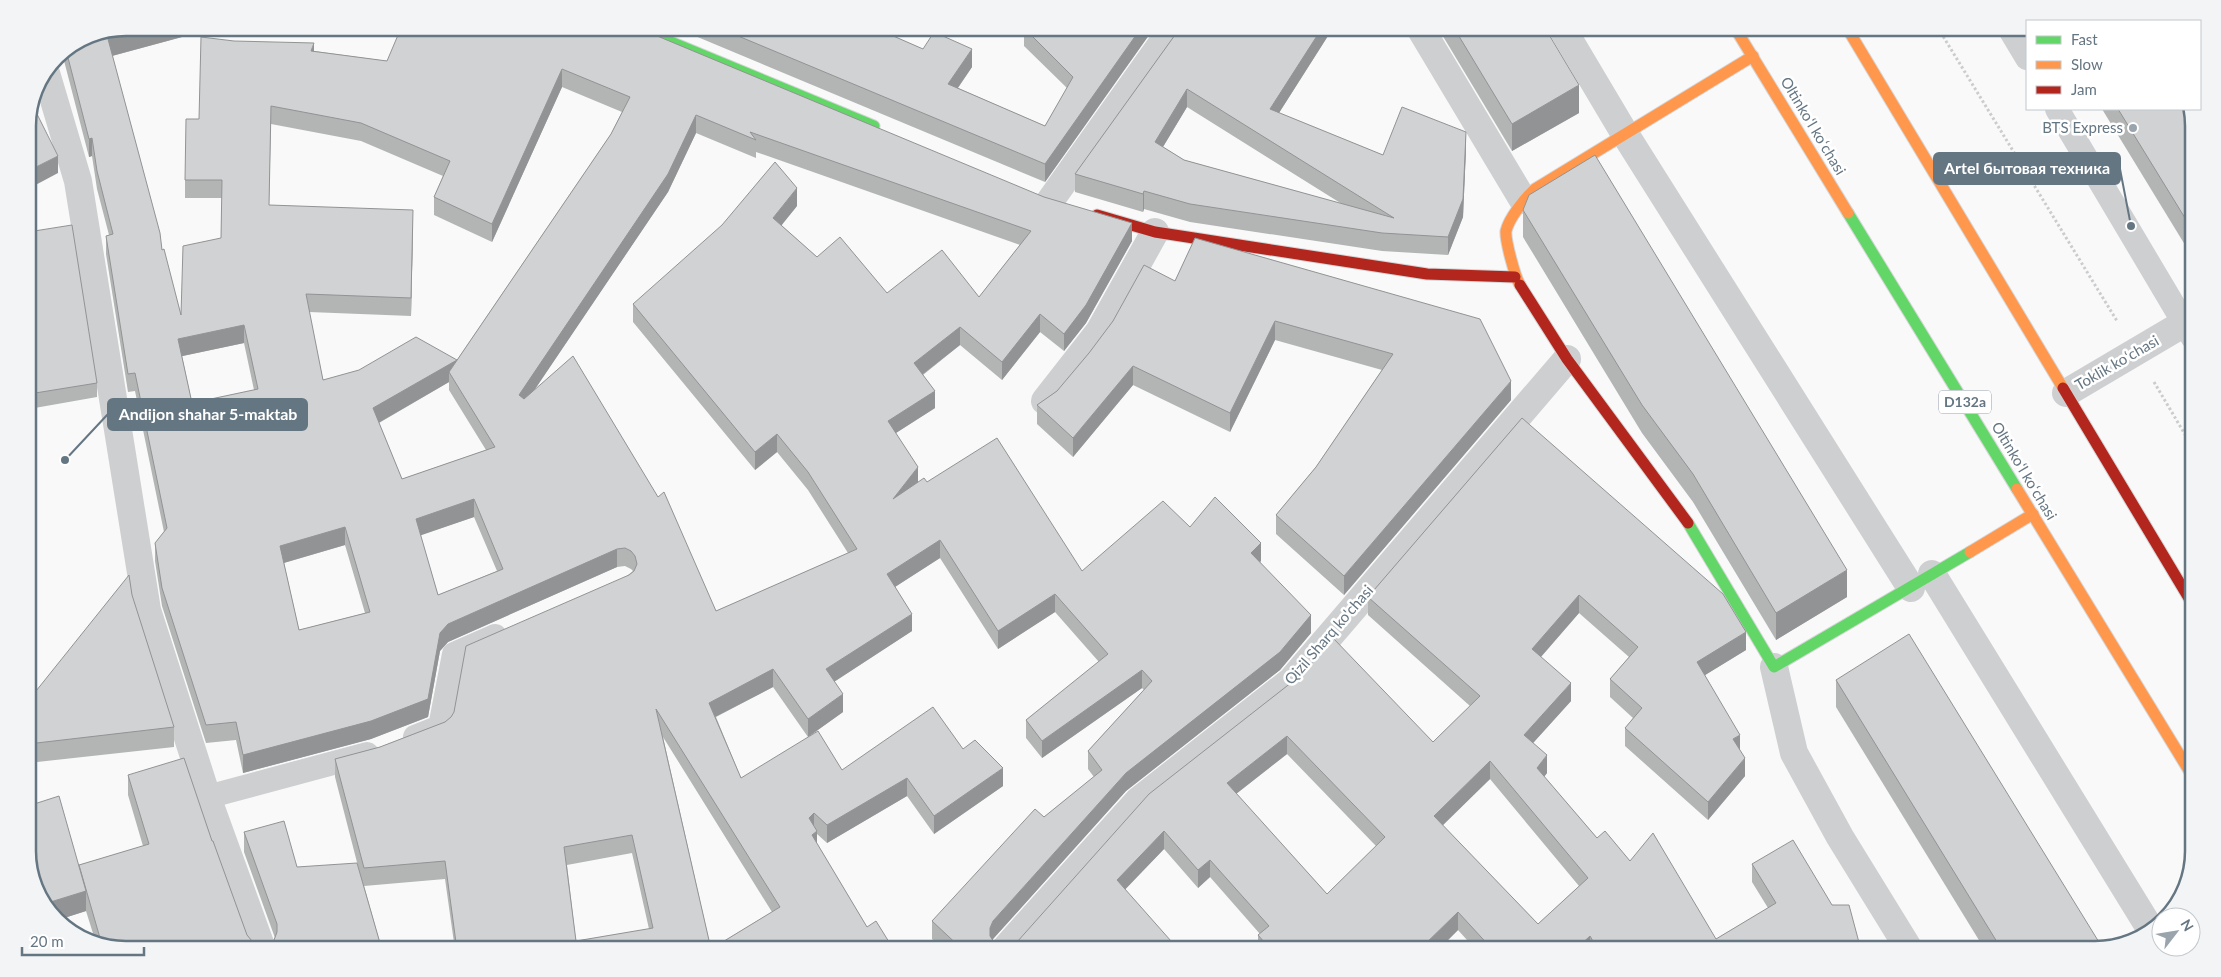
<svg xmlns="http://www.w3.org/2000/svg" width="2221" height="977" font-family="Lato,sans-serif">
  <rect width="100%" height="100%" fill="#f9f9f9"/>
  <g fill="none" stroke-linecap="round" stroke-linejoin="round">
    <g stroke="#d5d6d7" stroke-width="13">
      <g id="fast">
        <polyline points="637,28 874,126"/>
        <polyline points="1848,213 2017,489"/>
        <polyline points="1688,523 1774,667 1970,552"/>
      </g>
    </g>
    <g stroke="#d5d6d7" stroke-width="13">
      <g id="slow">
        <polyline points="1735,28 1848,213"/>
        <polyline points="1847,28 2063,388"/>
        <path d="M 1520,285 C 1515,277 1505,240 1506,231 C 1509,218 1525,198 1535,189 L 1753,56"/>
        <polyline points="2017,489 2193,777"/>
        <polyline points="1970,552 2033,514"/>
      </g>
    </g>
    <g stroke="#d5d6d7" stroke-width="13">
      <g id="jam">
        <polyline points="1097,215 1155,232 1427,274 1515,277"/>
        <polyline points="1520,285 1567,359 1688,523"/>
        <polyline points="2063,388 2193,605"/>
      </g>
    </g>
    <g stroke="#cbcccd" stroke-width="3" stroke-dasharray="2.5 2.5" stroke-linecap="butt">
      <polyline points="1938,28 2117,321"/>
      <polyline points="2154,382 2193,448"/>
    </g>
    <g stroke="#cecfd0" stroke-width="24">
      <polyline points="2009,28 2027,58"/>
      <polyline points="2057,109 2193,338"/>
      <polyline points="415,737 440,727 454,654 495,636"/>
      <polyline points="207,797 367,754"/>
    </g>
    <g stroke="#cecfd0" stroke-width="28">
      <polyline points="1420,28 1523,200"/>
      <polyline points="1562,28 1625,134 1911,588"/>
      <polyline points="46,73 78,181 147,610 207,797 262,949"/>
      <polyline points="1050,201 1173,28"/>
      <polyline points="2066,393 2193,318"/>
      <polyline points="1045,401 1099,332 1155,232"/>
      <polyline points="1932,574 2151,930"/>
      <polyline points="1774,667 1794,753 1840,837 1909,949"/>
      <polyline points="1005,949 1138,801 1291,681 1567,359"/>
    </g>
    <use href="#fast" stroke="#63d668" stroke-width="11"/>
    <use href="#slow" stroke="#ff974d" stroke-width="11"/>
    <use href="#jam" stroke="#b3261e" stroke-width="11"/>
  </g>
  <g fill="#b3b5b5" fill-rule="evenodd">
    <path d="M 182,28 L 182,37 L 112,56 L 162,250 L 181,315 L 221,238 L 222,198 L 185,198 L 185,180 L 199,119 L 314,51 L 387,61 L 638,28 L 1132,241 L 1086,323 L 1064,351 L 1040,332 L 1002,380 L 960,345 L 923,375 L 935,408 L 896,433 L 918,483 L 927,482 L 1082,571 L 1190,527 L 1261,561 L 1260,562 L 1311,633 L 1280,670 L 1126,791 L 993,939 L 993,940 L 994,942 L 1002,946 L 1010,946 L 1017,942 L 1301,675 L 1433,742 L 1470,706 L 1368,615 L 1368,597 L 1522,418 L 1746,650 L 1705,675 L 1740,751 L 1745,776 L 1708,820 L 1625,746 L 1625,728 L 1633,718 L 1610,697 L 1610,679 L 1629,657 L 1579,613 L 1541,657 L 1571,701 L 1533,743 L 1547,773 L 1544,777 L 1597,838 L 1630,861 L 1716,939 L 1768,908 L 1752,882 L 1752,864 L 1832,905 L 1861,950 L 1476,950 L 1458,930 L 1438,950 L 1258,950 L 1258,935 L 1260,934 L 1210,877 L 1198,888 L 1164,849 L 1125,889 L 1171,950 L 943,950 L 932,939 L 932,921 L 1044,817 L 1094,777 L 1088,769 L 1088,751 L 1144,690 L 1142,688 L 1042,758 L 1026,738 L 1026,720 L 1099,662 L 1055,612 L 998,649 L 940,558 L 895,587 L 912,631 L 834,682 L 843,712 L 808,737 L 773,687 L 716,717 L 741,778 L 842,770 L 963,749 L 1003,786 L 934,834 L 907,796 L 827,843 L 817,834 L 817,844 L 867,927 L 894,950 L 455,950 L 445,879 L 364,886 L 382,950 L 127,950 L 96,943 L 86,911 L 61,919 L 44,906 L 79,865 L 143,846 L 128,795 L 128,775 L 212,841 L 247,935 L 252,941 L 259,944 L 267,944 L 274,940 L 275,938 L 244,852 L 244,832 L 297,867 L 360,874 L 335,777 L 335,759 L 380,747 L 445,722 L 633,571 L 631,569 L 625,566 L 617,567 L 448,642 L 440,651 L 428,717 L 371,739 L 243,773 L 236,740 L 206,743 L 162,606 L 155,561 L 155,543 L 164,532 L 135,391 L 128,392 L 106,254 L 106,236 L 109,235 L 97,189 L 92,156 L 89,157 L 62,53 L 89,35 ZM 562,87 L 622,112 L 611,134 L 457,360 L 323,380 L 309,312 L 411,316 L 413,228 L 269,205 L 271,124 L 361,141 L 443,176 L 434,197 L 434,215 L 492,242 ZM 696,133 L 756,158 L 756,152 L 1020,245 L 979,297 L 887,293 L 817,257 L 781,225 L 797,206 L 633,304 L 633,322 L 755,470 L 777,452 L 808,490 L 848,553 L 716,611 L 534,390 L 668,192 ZM 244,343 L 254,390 L 192,403 L 182,356 ZM 449,382 L 449,390 L 486,450 L 402,479 L 379,423 ZM 474,517 L 497,571 L 438,595 L 420,535 ZM 345,545 L 365,613 L 299,630 L 284,563 ZM 663,737 L 772,912 L 711,949 ZM 1287,754 L 1376,846 L 1327,894 L 1236,794 ZM 1490,779 L 1579,886 L 1538,924 L 1442,825 ZM 632,853 L 649,929 L 576,941 L 567,865 Z"/>
    <polygon points="676,28 875,28 923,49 972,67 958,88 1045,126 1067,88 1024,46 1024,28 1154,28 1045,182"/>
    <path d="M 1180,28 L 1333,28 L 1279,113 L 1383,155 L 1466,149 L 1463,217 L 1448,255 L 1382,251 L 1190,222 L 1144,209 L 1143,212 L 1075,192 L 1075,174 ZM 1187,107 L 1342,204 L 1184,160 L 1163,147 Z"/>
    <polygon points="1438,28 1545,28 1579,113 1512,151"/>
    <polygon points="2102,109 2189,109 2193,120 2193,258"/>
    <polygon points="1523,210 1847,597 1776,640 1693,502 1642,433 1523,237"/>
    <polygon points="28,232 97,383 97,397 29,409 28,401"/>
    <polygon points="1195,238 1511,400 1344,595 1276,534 1276,515 1316,467 1382,370 1275,340 1230,432 1133,385 1073,457 1037,424 1037,405 1057,391 1175,281"/>
    <polygon points="1836,680 2095,950 1985,950 1836,707"/>
    <polygon points="28,701 174,727 174,747 28,763"/>
  </g>
  <g fill="#929394">
    <polygon points="151,28 182,28 182,37 108,57 108,39"/>
    <polygon points="1141,28 1154,28 1045,182 1045,164"/>
    <polygon points="1322,28 1333,28 1270,127 1270,109"/>
    <polygon points="314,43 314,61 311,51"/>
    <polygon points="972,49 972,67 948,102 948,84"/>
    <polygon points="562,69 562,87 492,242 492,224"/>
    <polygon points="1579,85 1579,113 1512,151 1512,124"/>
    <polygon points="1187,89 1187,107 1155,160 1155,142"/>
    <polygon points="696,115 696,133 668,192 519,413 519,395"/>
    <polygon points="1466,132 1466,149 1463,217 1448,255 1448,237"/>
    <polygon points="92,138 92,156 89,157 89,139"/>
    <polygon points="58,156 58,173 28,189 28,171"/>
    <polygon points="797,188 797,206 773,236 773,218"/>
    <polygon points="1144,191 1144,209 1143,212 1143,194"/>
    <polygon points="413,210 413,228 411,316 411,298"/>
    <polygon points="1132,223 1132,241 1086,323 1064,351 1064,334"/>
    <polygon points="1040,314 1040,332 1002,380 1002,362"/>
    <polygon points="1275,321 1275,340 1230,432 1230,413"/>
    <polygon points="244,325 244,343 178,357 178,339"/>
    <polygon points="960,327 960,345 914,381 914,363"/>
    <polygon points="457,360 449,372 449,382 373,426 373,408"/>
    <polygon points="1133,366 1133,385 1073,457 1073,438"/>
    <polygon points="1511,381 1511,400 1344,595 1344,576"/>
    <polygon points="935,391 935,408 888,438 888,421"/>
    <polygon points="777,434 777,452 755,470 755,452"/>
    <polygon points="918,467 918,485 893,499"/>
    <polygon points="474,499 474,517 416,537 416,519"/>
    <polygon points="345,527 345,545 280,564 280,546"/>
    <polygon points="940,540 940,558 887,592 887,574"/>
    <polygon points="1261,543 1261,561 1251,571 1251,553"/>
    <polygon points="617,549 617,567 448,642 440,651 428,717 371,739 243,773 243,755 440,633 448,624"/>
    <polygon points="1847,570 1847,597 1776,640 1776,613"/>
    <polygon points="1055,594 1055,612 998,649 998,631"/>
    <polygon points="1579,595 1579,613 1532,667 1532,649"/>
    <polygon points="912,614 912,631 826,687 826,669"/>
    <polygon points="1311,615 1311,633 1280,670 1126,791 993,939 990,946 990,928 993,921 1126,773"/>
    <polygon points="1746,632 1746,650 1697,680 1697,662"/>
    <polygon points="773,669 773,687 709,720 709,703"/>
    <polygon points="1142,670 1142,688 1042,758 1042,741"/>
    <polygon points="1571,683 1571,701 1524,753 1524,735"/>
    <polygon points="843,694 843,712 808,737 808,719"/>
    <polygon points="1740,735 1740,752 1733,739"/>
    <polygon points="1287,736 1287,754 1227,801 1227,783"/>
    <polygon points="1547,755 1547,773 1537,786 1537,768"/>
    <polygon points="1745,758 1745,776 1708,820 1708,802"/>
    <polygon points="1490,761 1490,779 1434,834 1434,816"/>
    <polygon points="1003,768 1003,786 934,834 934,816"/>
    <polygon points="907,778 907,796 827,843 827,825"/>
    <polygon points="814,813 814,831 809,818"/>
    <polygon points="817,831 817,849 812,835"/>
    <polygon points="1164,831 1164,849 1117,898 1117,880"/>
    <polygon points="1210,860 1210,877 1198,888 1198,870"/>
    <polygon points="86,891 86,911 61,919 44,906 44,904"/>
    <polygon points="1458,912 1458,930 1438,950 1419,950"/>
    <polygon points="1590,936 1590,950 1575,950"/>
    <polygon points="1171,941 1171,950 1164,950 1164,947"/>
  </g>
  <g fill="#d0d2d3" stroke="#929394" fill-rule="evenodd">
    <path d="M 127,28 L 151,28 L 108,39 L 160,233 L 162,250 L 164,249 L 181,315 L 183,246 L 221,238 L 222,180 L 185,180 L 186,119 L 199,119 L 201,37 L 234,41 L 314,43 L 311,51 L 387,61 L 401,28 L 638,28 L 1044,197 L 1132,223 L 1086,305 L 1064,334 L 1040,314 L 1002,362 L 960,327 L 914,363 L 935,391 L 888,421 L 918,467 L 893,499 L 924,478 L 927,482 L 997,438 L 1082,571 L 1163,501 L 1190,527 L 1215,497 L 1261,543 L 1251,553 L 1311,615 L 1280,652 L 1126,773 L 993,921 L 990,928 L 990,936 L 994,942 L 1002,946 L 1010,946 L 1017,942 L 1149,794 L 1301,675 L 1333,638 L 1433,742 L 1480,696 L 1368,597 L 1522,418 L 1723,594 L 1746,632 L 1697,662 L 1740,735 L 1733,739 L 1745,758 L 1708,802 L 1625,728 L 1642,708 L 1610,679 L 1638,647 L 1579,595 L 1532,649 L 1571,683 L 1524,735 L 1547,755 L 1537,768 L 1597,838 L 1605,831 L 1630,861 L 1653,833 L 1716,939 L 1776,903 L 1752,864 L 1793,840 L 1832,905 L 1849,905 L 1861,950 L 1598,950 L 1590,936 L 1575,950 L 1493,950 L 1458,912 L 1419,950 L 1271,950 L 1258,935 L 1269,926 L 1210,860 L 1198,870 L 1164,831 L 1117,880 L 1171,941 L 1164,947 L 1166,950 L 963,950 L 932,921 L 1035,809 L 1044,817 L 1102,770 L 1088,751 L 1152,681 L 1142,670 L 1042,741 L 1026,720 L 1108,654 L 1055,594 L 998,631 L 940,540 L 887,574 L 912,614 L 826,669 L 843,694 L 808,719 L 773,669 L 709,703 L 741,778 L 818,731 L 842,770 L 933,707 L 963,749 L 975,740 L 1003,768 L 934,816 L 907,778 L 827,825 L 814,813 L 809,818 L 817,831 L 812,835 L 867,927 L 876,921 L 894,950 L 457,950 L 445,861 L 364,868 L 335,759 L 380,747 L 445,722 L 451,717 L 454,712 L 466,646 L 629,575 L 634,571 L 637,564 L 635,556 L 631,551 L 625,548 L 617,549 L 448,624 L 440,633 L 428,699 L 371,721 L 243,755 L 236,722 L 206,725 L 162,588 L 155,543 L 167,528 L 135,373 L 128,374 L 106,236 L 113,234 L 97,171 L 92,138 L 89,139 L 66,50 L 89,35 ZM 562,69 L 630,97 L 611,134 L 449,372 L 495,447 L 402,479 L 373,408 L 457,360 L 416,337 L 359,370 L 323,380 L 306,294 L 411,298 L 413,210 L 269,205 L 271,106 L 361,123 L 450,161 L 434,197 L 492,224 ZM 696,115 L 756,140 L 750,132 L 1031,231 L 979,297 L 942,250 L 887,293 L 840,237 L 817,257 L 773,218 L 797,188 L 775,162 L 722,225 L 633,304 L 755,452 L 777,434 L 808,472 L 857,549 L 716,611 L 664,492 L 658,497 L 573,356 L 524,399 L 519,395 L 668,174 ZM 244,325 L 258,389 L 192,403 L 178,339 ZM 474,499 L 503,569 L 438,595 L 416,519 ZM 345,527 L 370,612 L 299,630 L 280,546 ZM 656,709 L 780,907 L 711,949 ZM 1287,736 L 1385,837 L 1327,894 L 1227,783 ZM 1490,761 L 1588,878 L 1538,924 L 1434,816 ZM 632,835 L 653,928 L 576,941 L 564,847 Z"/>
    <polygon points="719,28 875,28 923,49 934,32 972,49 948,84 1045,126 1073,77 1024,28 1141,28 1045,164"/>
    <path d="M 1180,28 L 1322,28 L 1270,109 L 1383,155 L 1402,107 L 1466,132 L 1463,199 L 1448,237 L 1382,233 L 1190,204 L 1144,191 L 1143,194 L 1075,174 ZM 1187,89 L 1394,218 L 1184,160 L 1155,142 Z"/>
    <polygon points="1454,28 1545,28 1579,85 1512,124"/>
    <polygon points="32,104 58,156 28,171 28,120"/>
    <polygon points="2118,109 2189,109 2193,120 2193,231"/>
    <polygon points="1595,155 1847,570 1776,613 1693,474 1642,405 1523,210 1529,195"/>
    <polygon points="72,225 97,383 29,394 28,386 28,232"/>
    <polygon points="1195,238 1480,319 1511,381 1344,576 1276,515 1316,467 1393,354 1275,321 1230,413 1133,366 1073,438 1037,405 1057,391 1089,353 1113,321 1144,265 1175,281"/>
    <polygon points="129,575 132,595 174,727 28,744 28,701"/>
    <polygon points="1909,634 2102,947 2095,950 2002,950 1836,680"/>
    <polygon points="184,758 212,841 213,841 247,935 252,941 259,944 267,944 274,940 277,932 277,924 244,832 284,821 297,867 357,863 382,950 127,950 102,945 79,865 149,844 128,775"/>
    <polygon points="59,796 86,891 44,904 28,857 28,806"/>
  </g>
  <circle fill="#99a4ac" stroke="#fff" stroke-width="2" cx="2133" cy="128" r="5"/>
  <g text-anchor="middle" stroke-width="5" stroke-linejoin="round" paint-order="stroke">
    <rect fill="#fff" stroke="#939fa8" stroke-width="1" x="1939" y="390.5" width="52" height="23" rx="4"/>
    <g font-size="14" font-weight="bold" fill="#657683">
      <text x="1965" y="407">D132a</text>
    </g>
    <g font-size="15" fill="#657683" stroke="#fff">
      <text transform="translate(1813 126) rotate(59)" y="5">Oltinkoʻl koʻchasi</text>
      <text transform="translate(2117 363) rotate(-30)" y="5">Toklik koʻchasi</text>
      <text transform="translate(2024 471) rotate(59)" y="5">Oltinkoʻl koʻchasi</text>
      <text transform="translate(1329 635) rotate(-49)" y="5">Qizil Sharq ko'chasi</text>
    </g>
    <g font-size="15" fill="#657683" stroke="#fff" text-anchor="end">
      <text x="2123" y="133">BTS Express</text>
    </g>
  </g>
  <path d="M0 0H2221V977H0ZM126 36H2095A90 90 0 0 1 2185 126V851A90 90 0 0 1 2095 941H126A90 90 0 0 1 36 851V126A90 90 0 0 1 126 36Z" fill="#f3f4f5" fill-rule="evenodd"/>
  <path fill="none" stroke="#657683" stroke-width="2.5" d="M126 36H2095A90 90 0 0 1 2185 126V851A90 90 0 0 1 2095 941H126A90 90 0 0 1 36 851V126A90 90 0 0 1 126 36Z"/>
  <path fill="none" stroke="#657683" stroke-width="2" d="M2131 226L2120 169M65 460L108 414"/>
  <g fill="#657683" stroke="#fff" stroke-width="2">
    <circle cx="2131" cy="226" r="5"/>
    <circle cx="65" cy="460" r="5"/>
  </g>
  <g fill="#657683" stroke="#657683" stroke-width="2">
    <rect x="1934" y="153" width="186" height="31" rx="5"/>
    <rect x="108" y="399" width="199" height="31" rx="5"/>
  </g>
  <g font-size="16" text-anchor="middle" font-weight="bold" fill="#fff">
    <text x="2027" y="174">Artel бытовая техника</text>
    <text x="208" y="420">Andijon shahar 5-maktab</text>
  </g>
  <rect x="2026" y="20" width="175" height="90" fill="#ffffff" stroke="#c1c8cd"/>
  <rect x="2036" y="36" width="25" height="8" fill="#63d668" stroke="#c1c8cd"/>
  <text x="2071" y="45" font-size="15" fill="#657683">Fast</text>
  <rect x="2036" y="61" width="25" height="8" fill="#ff974d" stroke="#c1c8cd"/>
  <text x="2071" y="70" font-size="15" fill="#657683">Slow</text>
  <rect x="2036" y="86" width="25" height="8" fill="#b3261e" stroke="#c1c8cd"/>
  <text x="2071" y="95" font-size="15" fill="#657683">Jam</text>
  <g transform="translate(2176 932) rotate(59)"><circle r="24" fill="#ffffff" stroke="#c1c8cd"/>
  <path d="M0-4L9 19L0 12L-9 19Z" fill="#99a4ac"/>
  <text y="-8" font-size="14" font-weight="bold" text-anchor="middle" fill="#657683">N</text>
  </g>
  <path d="M22 947v8h122v-8" fill="none" stroke="#657683" stroke-width="2.5"/>
  <text x="30" y="947" font-size="15" fill="#657683" stroke="#ffffff" stroke-width="4" paint-order="stroke">20 m</text>
</svg>
